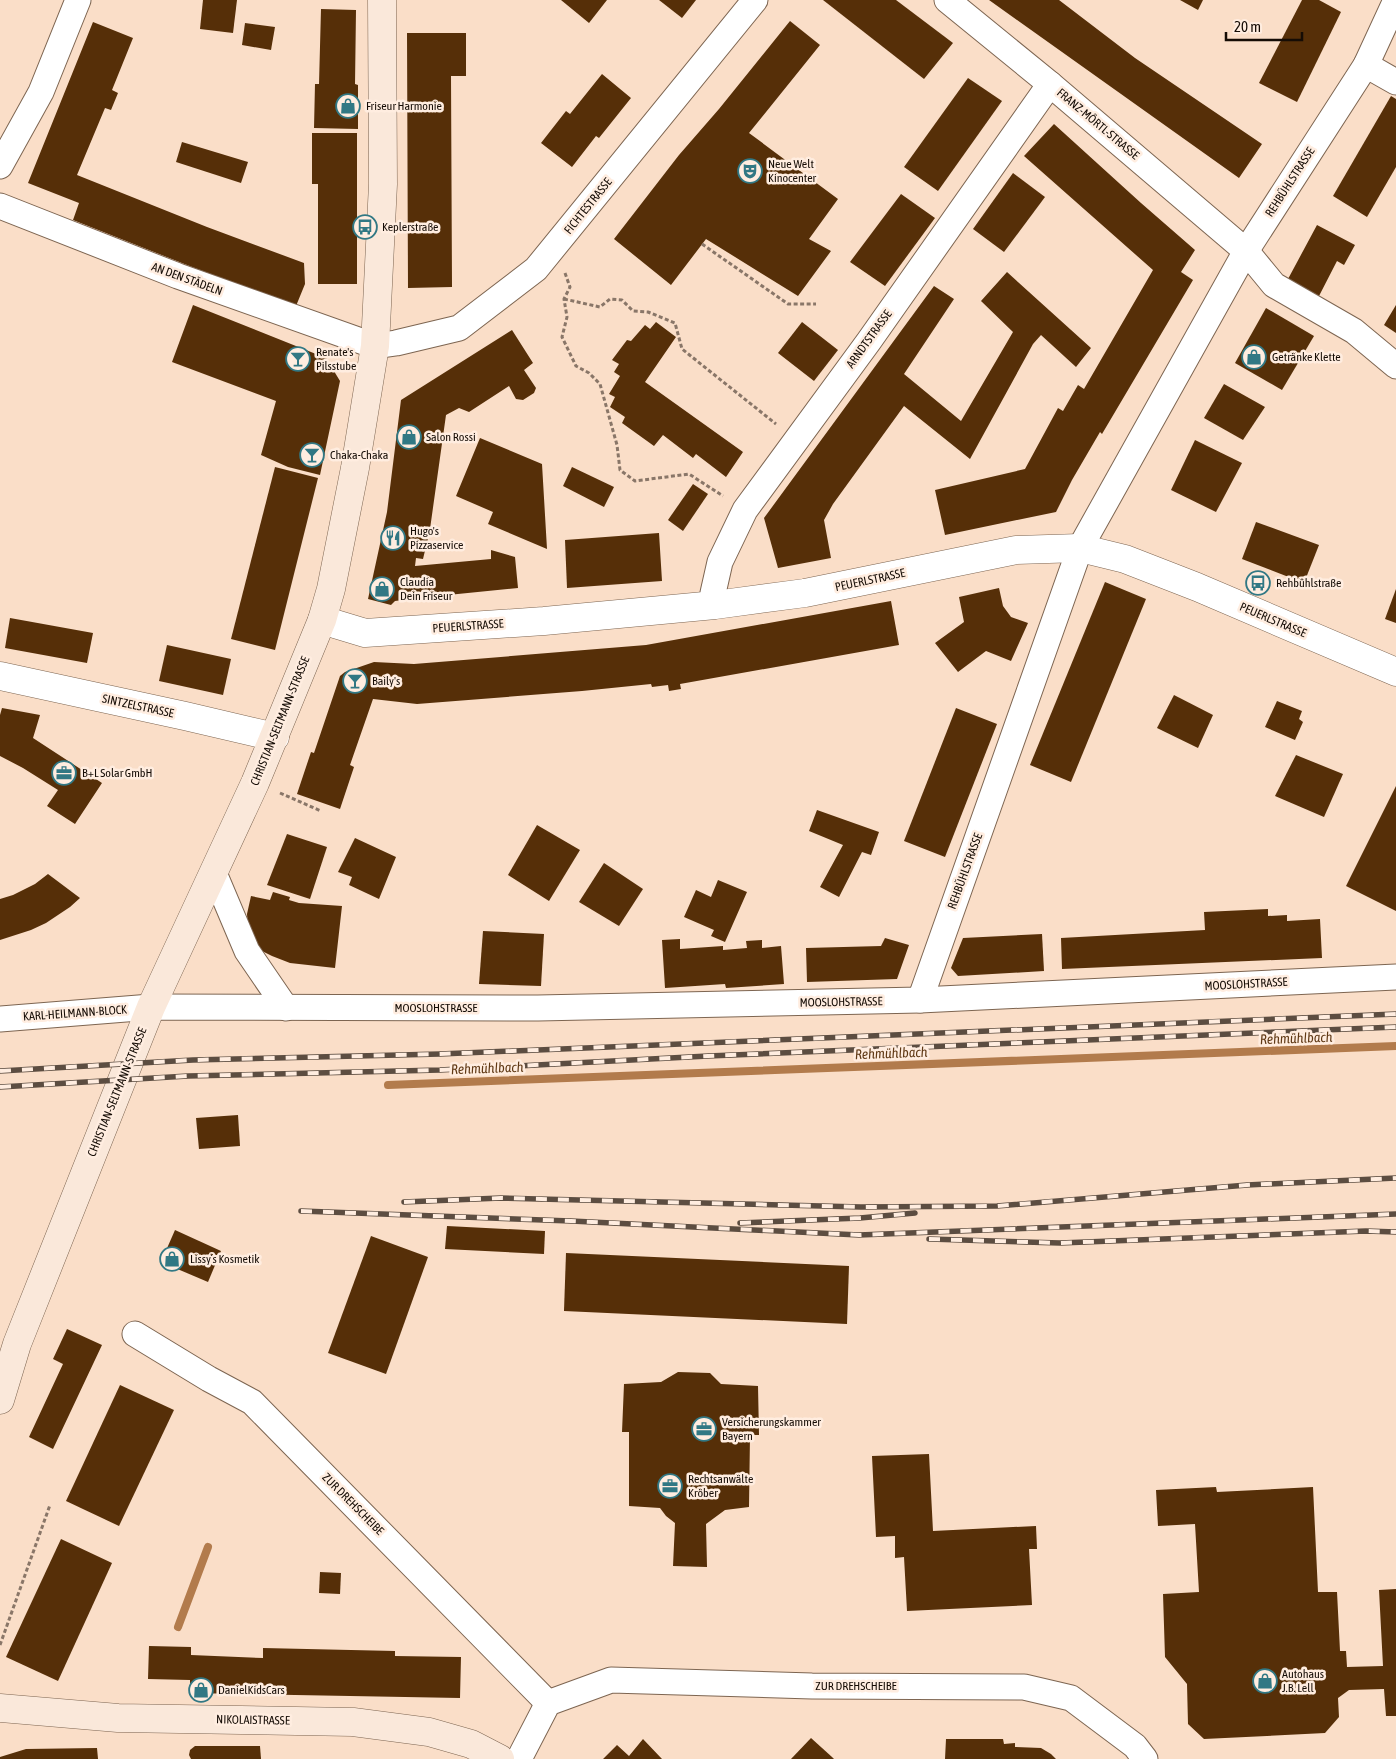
<svg xmlns="http://www.w3.org/2000/svg" width="1396" height="1759" font-family="'Asap Condensed',sans-serif">
  <rect width="100%" height="100%" fill="#fadec8"/>
  <g fill="none" stroke-linecap="round" stroke-linejoin="round">
    <g stroke="#b27b4c" stroke-width="8">
      <polyline points="388,1085 1396,1046"/>
      <polyline points="178,1627 208,1547"/>
    </g>
  </g>
  <g fill="#562f08">
    <polygon points="203,0 237,0 233,33 200,29"/>
    <polygon points="561,0 607,0 589,23"/>
    <polygon points="659,0 696,0 682,18"/>
    <polygon points="823,0 896,0 953,43 924,79"/>
    <polygon points="989,0 1059,0 1135,58 1262,144 1239,178"/>
    <polygon points="1180,0 1203,0 1198,10"/>
    <polygon points="1302,0 1319,0 1341,12 1297,102 1259,83"/>
    <polygon points="321,9 356,10 355,84 358,85 358,129 314,128 315,84 319,84"/>
    <polygon points="790,21 820,45 749,133 838,199 809,239 831,251 798,296 706,239 671,285 614,239 679,155 719,109"/>
    <polygon points="93,22 133,38 112,90 118,93 111,110 105,108 77,175 207,227 304,263 305,284 296,306 192,267 73,220 79,203 28,183"/>
    <polygon points="245,23 275,27 271,50 242,45"/>
    <polygon points="407,33 466,33 466,76 451,76 452,287 408,288"/>
    <polygon points="602,74 631,98 599,138 596,136 572,167 541,143 566,111 570,114"/>
    <polygon points="968,78 1002,101 938,191 904,167"/>
    <polygon points="1391,96 1396,99 1396,167 1367,217 1333,196"/>
    <polygon points="1054,124 1141,203 1195,250 1181,272 1193,280 1102,434 1100,432 1072,480 1056,512 945,535 935,490 1025,469 1058,408 1063,411 1078,385 1084,389 1153,270 1024,156"/>
    <polygon points="312,133 357,133 357,284 318,284 318,184 312,184"/>
    <polygon points="182,142 248,162 241,183 176,162"/>
    <polygon points="1013,173 1045,197 1004,252 973,229"/>
    <polygon points="901,194 935,218 885,286 850,262"/>
    <polygon points="1317,225 1355,245 1344,265 1337,261 1319,296 1288,279"/>
    <polygon points="1007,272 1091,348 1076,367 1041,335 1033,344 970,459 904,406 833,504 824,520 831,558 778,568 764,518 934,286 954,299 904,374 961,421 1013,332 981,301"/>
    <polygon points="193,305 326,358 340,381 320,475 288,467 261,455 276,401 172,362"/>
    <polygon points="1396,305 1396,333 1384,325"/>
    <polygon points="1266,308 1314,336 1282,390 1235,363"/>
    <polygon points="656,322 676,337 645,382 743,452 726,477 696,454 693,458 663,435 654,446 622,423 625,417 610,407 615,397 609,394 620,376 614,372 619,364 612,360 627,340 631,341 645,325 650,329"/>
    <polygon points="802,322 838,350 814,381 778,353"/>
    <polygon points="512,330 533,363 524,370 536,388 534,393 523,400 516,399 509,386 469,412 459,408 446,415 430,529 424,526 421,536 428,538 423,559 416,558 415,566 491,559 491,550 515,557 518,588 418,598 395,601 391,605 368,599 387,512 401,400"/>
    <polygon points="1224,384 1265,407 1243,440 1204,418"/>
    <polygon points="480,438 542,464 547,549 488,524 493,512 456,496"/>
    <polygon points="1195,440 1242,463 1216,512 1171,490"/>
    <polygon points="275,467 318,478 275,650 231,639"/>
    <polygon points="572,467 614,487 604,507 563,486"/>
    <polygon points="693,484 708,494 683,531 668,520"/>
    <polygon points="1256,522 1319,545 1304,583 1242,559"/>
    <polygon points="659,533 662,581 567,588 565,540"/>
    <polygon points="1105,582 1146,599 1071,782 1030,765"/>
    <polygon points="999,588 1003,606 1011,617 1028,623 1011,661 986,651 958,672 935,643 964,622 959,597"/>
    <polygon points="1396,589 1396,623 1385,619"/>
    <polygon points="891,601 899,645 680,684 681,689 669,691 668,685 652,687 651,684 582,691 417,704 373,699 350,765 354,767 340,809 297,794 311,752 314,753 340,676 345,672 374,662 414,664 646,645"/>
    <polygon points="10,618 93,633 87,663 5,648"/>
    <polygon points="167,645 231,659 223,695 159,681"/>
    <polygon points="1174,695 1213,715 1198,748 1157,728"/>
    <polygon points="1277,701 1302,711 1299,719 1303,722 1295,740 1265,727"/>
    <polygon points="2,708 40,715 33,738 102,783 75,824 47,806 58,790 23,768 0,756 0,715"/>
    <polygon points="956,708 997,724 945,857 904,841"/>
    <polygon points="1296,755 1343,774 1324,817 1275,796"/>
    <polygon points="1396,786 1396,911 1346,886"/>
    <polygon points="817,810 879,832 871,855 862,852 839,897 820,887 843,845 809,831"/>
    <polygon points="537,825 580,850 549,901 508,875"/>
    <polygon points="287,834 327,847 310,899 267,885"/>
    <polygon points="355,838 396,857 379,899 349,885 352,877 338,872"/>
    <polygon points="604,863 643,889 619,926 579,902"/>
    <polygon points="48,874 80,898 70,907 46,923 31,930 0,940 0,899 13,895 35,884"/>
    <polygon points="718,880 747,892 725,942 711,936 714,930 684,917 696,890 711,897"/>
    <polygon points="273,892 290,897 289,900 299,903 342,906 335,968 290,963 272,956 260,950 248,928 247,914 251,896 270,900"/>
    <polygon points="1268,909 1268,916 1287,915 1287,921 1320,919 1322,958 1062,969 1061,938 1205,930 1204,912"/>
    <polygon points="483,931 544,934 541,986 479,984"/>
    <polygon points="1042,934 1044,971 958,976 951,968 963,938"/>
    <polygon points="885,938 909,945 897,979 807,982 806,948 881,946"/>
    <polygon points="680,939 680,949 723,946 723,950 747,948 746,941 762,940 762,948 781,946 784,984 726,988 725,984 665,988 662,940"/>
    <polygon points="238,1115 240,1146 199,1149 196,1118"/>
    <polygon points="447,1226 545,1231 544,1254 445,1249"/>
    <polygon points="175,1230 221,1251 208,1282 161,1262"/>
    <polygon points="371,1236 428,1257 386,1374 328,1353"/>
    <polygon points="566,1253 849,1266 847,1324 564,1311"/>
    <polygon points="67,1329 102,1345 53,1449 29,1437 63,1364 53,1359"/>
    <polygon points="678,1372 710,1373 721,1384 758,1386 759,1435 750,1435 749,1507 725,1510 706,1524 707,1567 673,1566 675,1523 666,1516 660,1508 629,1506 629,1432 622,1432 624,1384 661,1382"/>
    <polygon points="120,1385 174,1410 119,1526 66,1501"/>
    <polygon points="929,1454 933,1531 1036,1526 1037,1549 1029,1549 1032,1605 907,1611 904,1557 895,1558 895,1536 876,1537 872,1456"/>
    <polygon points="1216,1487 1217,1492 1313,1487 1318,1592 1337,1592 1340,1651 1346,1651 1347,1667 1383,1666 1379,1590 1396,1589 1396,1716 1386,1716 1384,1689 1349,1690 1338,1698 1339,1717 1325,1733 1204,1739 1188,1724 1187,1684 1165,1657 1163,1594 1199,1592 1195,1524 1158,1526 1156,1490"/>
    <polygon points="61,1539 112,1563 58,1681 6,1657"/>
    <polygon points="320,1572 341,1573 340,1594 319,1593"/>
    <polygon points="149,1646 191,1647 191,1655 263,1658 263,1648 395,1651 395,1656 461,1657 460,1698 190,1693 190,1680 148,1679"/>
    <polygon points="811,1738 832,1757 834,1759 791,1759"/>
    <polygon points="643,1739 662,1759 603,1759 617,1745 629,1756"/>
    <polygon points="946,1739 1003,1739 1004,1744 1015,1743 1015,1747 1041,1748 1051,1754 1056,1759 945,1759"/>
    <polygon points="195,1746 260,1746 261,1759 191,1759 189,1755 190,1750"/>
    <polygon points="97,1748 98,1759 0,1759 0,1757 26,1749"/>
  </g>
  <g fill="none" stroke-linecap="round" stroke-linejoin="round">
    <g stroke="#7d6551" stroke-width="27">
      <g id="minor">
        <polyline points="947,0 1050,84 1246,251 1274,285 1354,331 1396,366"/>
        <polyline points="1366,65 1396,82"/>
        <polyline points="0,166 41,92 78,0"/>
        <polyline points="0,206 178,276 375,346 396,343 459,328 536,269 755,0"/>
        <polyline points="715,605 713,593 720,562 745,510 869,341 1050,84"/>
        <polyline points="214,873 247,951 286,1008"/>
        <polyline points="920,1000 1080,548 1246,251 1366,65 1396,0"/>
        <polyline points="0,1019 151,1007 538,1008 920,1000 1396,977"/>
        <polyline points="135,1334 209,1379 252,1402 548,1703"/>
        <polyline points="519,1759 548,1703 611,1680 812,1686 1024,1687 1071,1698 1135,1746 1145,1759"/>
      </g>
    </g>
    <g stroke="#7d6551" stroke-width="29">
      <g id="tertiary">
        <polyline points="322,620 365,633 544,621 715,605 805,593 1016,550 1080,548 1125,559 1197,587 1396,672"/>
        <polyline points="0,676 185,716 275,737"/>
      </g>
    </g>
    <g stroke="#7d6551" stroke-width="29">
      <g id="secondary">
        <polyline points="0,1400 17,1344 151,1007 255,783 322,620 331,589 355,468 375,346 383,184 382,0"/>
        <polyline points="0,1708 118,1718 353,1722 429,1732 471,1744 500,1759"/>
      </g>
    </g>
    <g stroke="#897668" stroke-width="3" stroke-dasharray="4 2.5" stroke-linecap="butt">
      <polyline points="702,244 788,304 816,304"/>
      <polyline points="565,273 570,287 564,299 567,317 562,337 576,366 589,373 600,384 617,445 620,470 635,481 689,474 723,496"/>
      <polyline points="564,299 600,307 610,299 622,300 633,311 648,312 675,323 682,349 776,424"/>
      <polyline points="280,793 321,811"/>
      <polyline points="0,1645 50,1505"/>
    </g>
    <use href="#minor" stroke="#fff" stroke-width="25"/>
    <use href="#tertiary" stroke="#fff" stroke-width="28"/>
    <use href="#secondary" stroke="#fae8da" stroke-width="28"/>
    <g stroke="#5c4d41" stroke-width="5.5">
      <g id="rail">
        <polyline points="0,1071 193,1060 440,1054 1396,1014"/>
        <polyline points="0,1087 188,1076 440,1070 708,1056 1396,1027"/>
        <polyline points="404,1202 501,1198 861,1207 997,1206 1247,1185 1396,1178"/>
        <polyline points="301,1211 571,1221 859,1235 1396,1214"/>
        <polyline points="740,1223 860,1218 915,1213"/>
        <polyline points="929,1239 1060,1243 1366,1231 1396,1232"/>
      </g>
    </g>
    <use href="#rail" stroke="#ffede0" stroke-width="4" stroke-dasharray="11" stroke-linecap="butt"/>
  </g>
  <defs>
    <g id="shop-ring" transform="scale(1.25)"><circle r="9.5" fill="#ffede0" stroke="#317884" stroke-width="1.5"/><path d="M-5-2.5h2.3a2.7 3.5 0 0 1 5.4 0H5L5.5 6h-11ZM-1.5-2.5h3a1.5 2.3 0 0 0-3 0Z" fill="#317884"/></g>
    <g id="theatre-ring" transform="scale(1.25)"><circle r="9.5" fill="#ffede0" stroke="#317884" stroke-width="1.5"/><path d="M-5-5.5Q0-4 5-5.5V0Q5 5 0 6Q-5 5-5 0ZM-3.3-2.5H-1v1.5H-3.3ZM1-2.5H3.3v1.5H1ZM-2.8 1Q0 5.5 2.8 1Z" fill="#317884"/></g>
    <g id="bus-ring" transform="scale(1.25)"><circle r="9.5" fill="#ffede0" stroke="#317884" stroke-width="1.5"/><path d="M-5-6H5V4H4V6H2V4H-2V6H-4V4H-5ZM-3.5-4V0h7V-4ZM-3.5 1.2v1.5H-2V1.2ZM2 1.2v1.5H3.5V1.2Z" fill="#317884"/></g>
    <g id="bar-ring" transform="scale(1.25)"><circle r="9.5" fill="#ffede0" stroke="#317884" stroke-width="1.5"/><path d="M-6-5H6L.8 .8V4.5H3.5V6h-7V4.5H-.8V.8Z" fill="#317884"/></g>
    <g id="restaurant-ring" transform="scale(1.25)"><circle r="9.5" fill="#ffede0" stroke="#317884" stroke-width="1.5"/><path d="M-5-6h1v4h1v-4h1v4h1v-4h1v5L-1.5 .5V6h-2V.5L-5-1ZM5-6V6H3V1.5H1.5Q1.5-4 5-6Z" fill="#317884"/></g>
    <g id="office-ring" transform="scale(1.25)"><circle r="9.5" fill="#ffede0" stroke="#317884" stroke-width="1.5"/><path d="M-6-3h4V-5.5h4V-3h4V5H-6ZM-1-4.5V-3h2v-1.5ZM-6 0V1H6V0Z" fill="#317884"/></g>
  </defs>
  <g fill-rule="evenodd">
    <use href="#shop-ring" x="348" y="106"/>
    <use href="#theatre-ring" x="750" y="171"/>
    <use href="#bus-ring" x="365" y="227"/>
    <use href="#shop-ring" x="1254" y="357"/>
    <use href="#bar-ring" x="298" y="359"/>
    <use href="#shop-ring" x="409" y="437"/>
    <use href="#bar-ring" x="312" y="455"/>
    <use href="#restaurant-ring" x="393" y="538"/>
    <use href="#bus-ring" x="1258" y="583"/>
    <use href="#shop-ring" x="382" y="589"/>
    <use href="#bar-ring" x="355" y="681"/>
    <use href="#office-ring" x="64" y="773"/>
    <use href="#shop-ring" x="172" y="1259"/>
    <use href="#office-ring" x="704" y="1429"/>
    <use href="#office-ring" x="670" y="1486"/>
    <use href="#shop-ring" x="1265" y="1681"/>
    <use href="#shop-ring" x="201" y="1690"/>
  </g>
  <g text-anchor="middle" stroke-width="5" stroke-linejoin="round" paint-order="stroke">
    <g font-size="12" fill="#150c05" stroke="#ffede0" text-anchor="start">
      <text x="366" y="110">Friseur Harmonie</text>
      <text x="768" y="168">Neue Welt<tspan x="768" dy="14">Kinocenter</tspan></text>
      <text x="382" y="231">Keplerstraße</text>
      <text x="316" y="356">Renate's<tspan x="316" dy="14">Pilsstube</tspan></text>
      <text x="1272" y="361">Getränke Klette</text>
      <text x="426" y="441">Salon Rossi</text>
      <text x="330" y="459">Chaka-Chaka</text>
      <text x="410" y="535">Hugo's<tspan x="410" dy="14">Pizzaservice</tspan></text>
      <text x="400" y="586">Claudia<tspan x="400" dy="14">Dein Friseur</tspan></text>
      <text x="1276" y="587">Rehbühlstraße</text>
      <text x="372" y="685">Baily's</text>
      <text x="82" y="777">B+L Solar GmbH</text>
      <text x="190" y="1263">Lissy´s Kosmetik</text>
      <text x="722" y="1426">Versicherungskammer<tspan x="722" dy="14">Bayern</tspan></text>
      <text x="688" y="1483">Rechtsanwälte<tspan x="688" dy="14">Kröber</tspan></text>
      <text x="1282" y="1678">Autohaus<tspan x="1282" dy="14">J.B. Lell</tspan></text>
      <text x="218" y="1694">DanielKidsCars</text>
    </g>
    <g font-size="12" fill="#150c05" stroke="#ffede0">
      <text transform="translate(1098 124) rotate(40)" y="4">FRANZ-MÖRTL-STRASSE</text>
      <text transform="translate(1290 182) rotate(-57)" y="4">REHBÜHLSTRASSE</text>
      <text transform="translate(588 206) rotate(-51)" y="4">FICHTESTRASSE</text>
      <text transform="translate(187 279) rotate(20)" y="4">AN DEN STÄDELN</text>
      <text transform="translate(869 339) rotate(-54)" y="4">ARNDTSTRASSE</text>
      <text transform="translate(870 580) rotate(-12)" y="4">PEUERLSTRASSE</text>
      <text transform="translate(1273 620) rotate(23)" y="4">PEUERLSTRASSE</text>
      <text transform="translate(468 626) rotate(-4)" y="4">PEUERLSTRASSE</text>
      <text transform="translate(138 706) rotate(12)" y="4">SINTZELSTRASSE</text>
      <text transform="translate(280 721) rotate(-68)" y="4">CHRISTIAN-SELTMANN-STRASSE</text>
      <text transform="translate(965 871) rotate(-70)" y="4">REHBÜHLSTRASSE</text>
      <text transform="translate(1246 984) rotate(-3)" y="4">MOOSLOHSTRASSE</text>
      <text transform="translate(841 1002) rotate(-1)" y="4">MOOSLOHSTRASSE</text>
      <text x="436" y="1012">MOOSLOHSTRASSE</text>
      <text transform="translate(75 1013) rotate(-4)" y="4">KARL-HEILMANN-BLOCK</text>
      <text transform="translate(117 1092) rotate(-68)" y="4">CHRISTIAN-SELTMANN-STRASSE</text>
      <text transform="translate(353 1504) rotate(45)" y="4">ZUR DREHSCHEIBE</text>
      <text x="856" y="1690">ZUR DREHSCHEIBE</text>
      <text transform="translate(253 1720) rotate(1)" y="4">NIKOLAISTRASSE</text>
    </g>
    <g font-size="14" font-style="italic" fill="#603915" stroke="#ffede0">
      <text transform="translate(1296 1038) rotate(-2)" y="5">Rehmühlbach</text>
      <text transform="translate(891 1053) rotate(-2)" y="5">Rehmühlbach</text>
      <text transform="translate(487 1068) rotate(-2)" y="5">Rehmühlbach</text>
    </g>
  </g>
  <path d="M1226 32v8h76v-8" fill="none" stroke="#150c05" stroke-width="2.5"/>
  <text x="1234" y="32" font-size="15" fill="#150c05" stroke="#ffede0" stroke-width="4" paint-order="stroke">20 m</text>
</svg>
